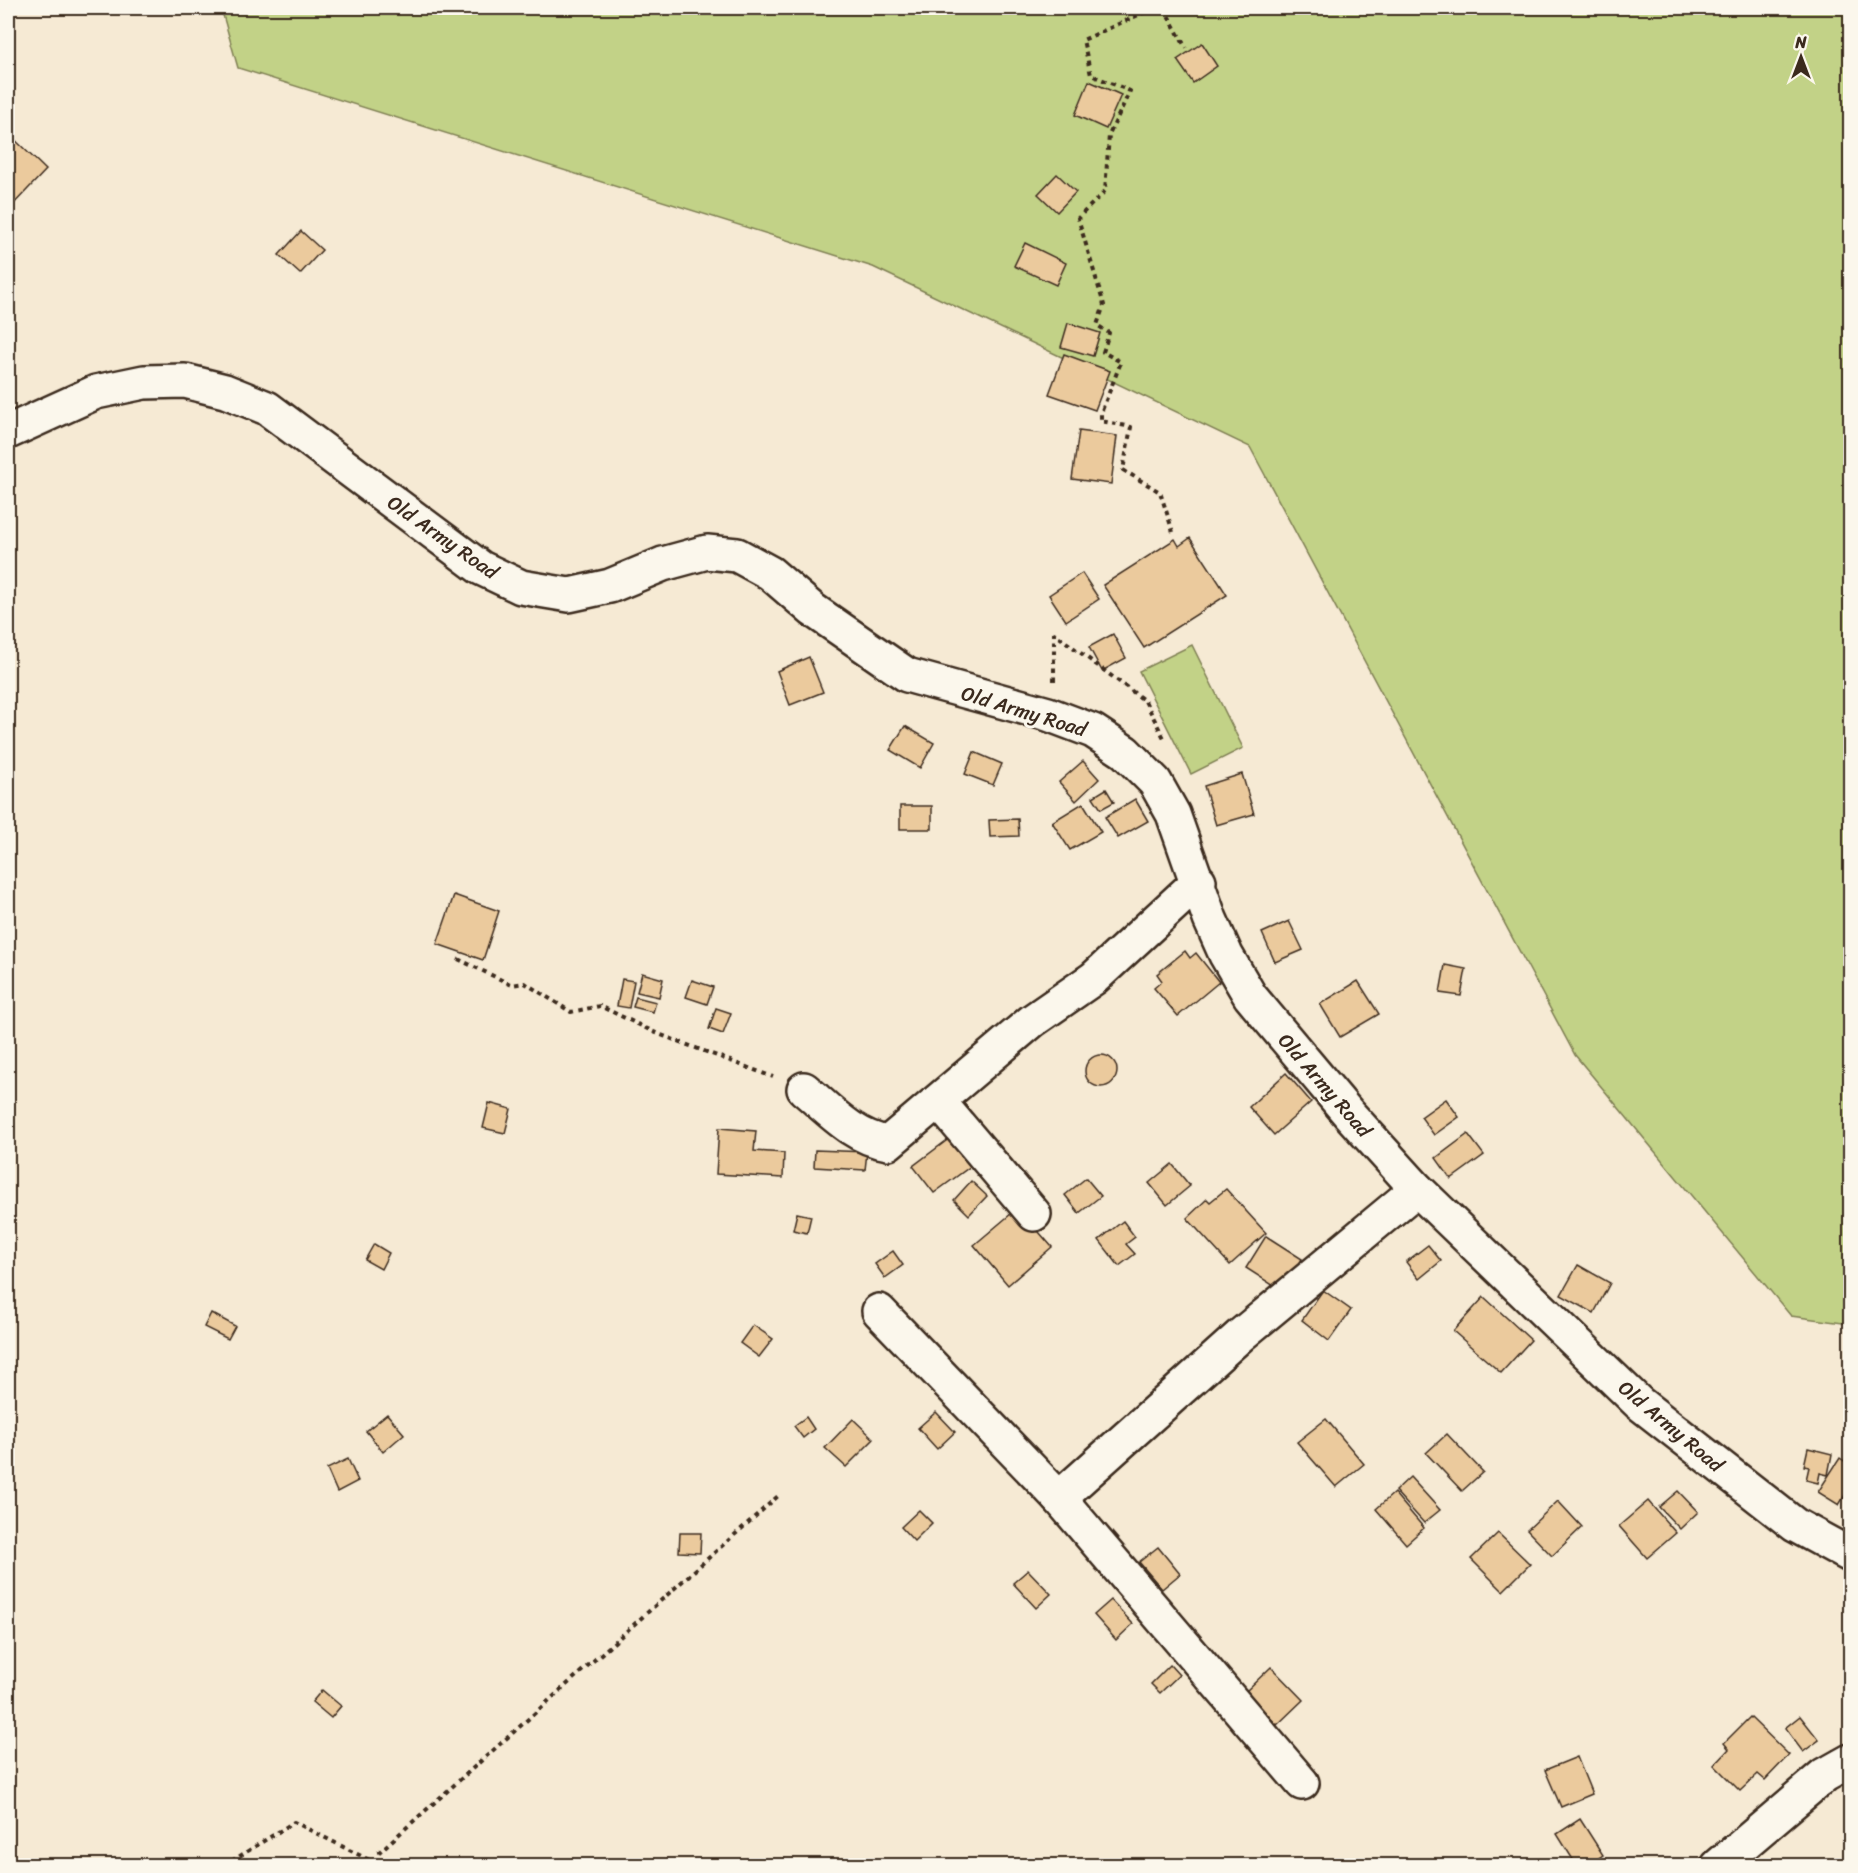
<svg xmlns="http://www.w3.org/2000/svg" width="1858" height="1873" font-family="Sriracha,sans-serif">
  <rect width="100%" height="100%" fill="#f6ead4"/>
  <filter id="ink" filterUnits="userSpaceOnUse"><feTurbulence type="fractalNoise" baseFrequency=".0167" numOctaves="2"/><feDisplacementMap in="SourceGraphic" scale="12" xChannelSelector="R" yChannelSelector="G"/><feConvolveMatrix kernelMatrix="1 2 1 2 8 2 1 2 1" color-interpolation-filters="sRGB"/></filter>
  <g filter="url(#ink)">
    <g fill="#c2d287" stroke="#7e7e52" stroke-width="1.5">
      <polygon points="221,8 1850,8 1850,1324 1791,1316 1575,1055 1250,447 873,267 238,68"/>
      <polygon points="1192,645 1243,748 1191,774 1139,671"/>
    </g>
    <g fill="#ebca9d" stroke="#3b2a1e" stroke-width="1.5">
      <polygon points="1202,43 1217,66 1193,83 1177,60"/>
      <polygon points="1089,81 1121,95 1106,129 1075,115"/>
      <polygon points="8,133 46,170 9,209 8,207"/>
      <polygon points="1057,174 1076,192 1057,212 1038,194"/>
      <polygon points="301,231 322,250 300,274 279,255"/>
      <polygon points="1025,243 1066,263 1056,285 1014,266"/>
      <polygon points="1068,323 1100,333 1093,356 1061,347"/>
      <polygon points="1064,354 1110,371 1095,410 1049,394"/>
      <polygon points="1079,431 1117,436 1111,484 1072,479"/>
      <polygon points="1190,538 1227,595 1144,648 1103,585 1175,539 1179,546"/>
      <polygon points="1082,573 1099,599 1066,621 1049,595"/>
      <polygon points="1113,634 1126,658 1102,671 1089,647"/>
      <polygon points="809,657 823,692 790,705 777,671"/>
      <polygon points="905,726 934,743 920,768 890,750"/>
      <polygon points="974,752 1002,764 993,785 965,774"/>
      <polygon points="1083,761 1099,779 1076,801 1059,782"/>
      <polygon points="1242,774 1254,814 1216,825 1204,786"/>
      <polygon points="1106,789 1114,802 1101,809 1093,797"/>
      <polygon points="1135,799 1148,821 1118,838 1105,817"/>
      <polygon points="1083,803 1101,832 1070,850 1052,822"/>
      <rect x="900" y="806" width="32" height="23"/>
      <polygon points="1018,819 1019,836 990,837 989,820"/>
      <polygon points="454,895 499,911 483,960 437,944"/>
      <polygon points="1289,921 1303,950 1275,962 1262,933"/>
      <polygon points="1185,951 1190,958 1196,953 1219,982 1178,1016 1154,988 1162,981 1157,974"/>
      <polygon points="1445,965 1466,969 1461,996 1440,993"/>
      <polygon points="642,973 663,979 659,997 637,992"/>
      <polygon points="622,979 634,981 629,1008 617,1006"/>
      <polygon points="692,980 713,987 707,1004 686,997"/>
      <polygon points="1358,981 1379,1014 1340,1037 1320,1004"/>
      <polygon points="636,997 656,1002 653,1012 633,1007"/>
      <polygon points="716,1008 731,1013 723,1034 709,1029"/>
      <circle cx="1101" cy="1071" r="16"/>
      <polygon points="1286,1073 1311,1102 1274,1135 1249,1107"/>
      <polygon points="1446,1099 1459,1117 1434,1135 1421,1117"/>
      <polygon points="489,1103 511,1109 505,1133 483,1128"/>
      <polygon points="719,1128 756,1131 754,1151 784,1153 783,1178 716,1174"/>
      <polygon points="1468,1134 1484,1155 1451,1179 1436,1158"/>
      <polygon points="954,1135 975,1163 934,1193 913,1166"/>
      <polygon points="815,1150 867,1152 865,1170 814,1167"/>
      <polygon points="1172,1164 1190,1186 1167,1205 1149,1183"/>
      <polygon points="1086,1178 1101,1196 1079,1213 1065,1195"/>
      <polygon points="971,1181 987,1196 969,1215 954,1200"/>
      <polygon points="1226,1189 1266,1233 1230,1265 1187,1218 1207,1199 1210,1202"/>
      <polygon points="1018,1208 1052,1247 1008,1285 974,1245"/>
      <polygon points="797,1213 811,1216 807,1233 793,1230"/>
      <polygon points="1123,1221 1135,1237 1126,1244 1135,1254 1119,1266 1099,1240"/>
      <polygon points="1266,1236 1302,1259 1282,1291 1246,1268"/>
      <polygon points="374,1244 389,1253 381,1269 365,1260"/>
      <polygon points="1428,1245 1441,1261 1419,1279 1406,1262"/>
      <polygon points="893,1251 903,1265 885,1278 875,1264"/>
      <polygon points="1578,1265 1610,1283 1594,1313 1561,1295"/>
      <polygon points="1323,1290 1351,1310 1329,1341 1302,1320"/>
      <polygon points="1484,1297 1531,1340 1501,1373 1453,1331"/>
      <polygon points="211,1313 235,1326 228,1339 204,1327"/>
      <polygon points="753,1325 773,1339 759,1357 740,1343"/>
      <polygon points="936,1412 955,1432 937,1449 918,1428"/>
      <polygon points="387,1414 404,1434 383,1452 366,1431"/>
      <polygon points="806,1417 814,1429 803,1438 794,1426"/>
      <polygon points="853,1419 874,1439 846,1467 825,1448"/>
      <polygon points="1326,1419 1364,1464 1336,1487 1297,1442"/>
      <polygon points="1447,1434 1483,1472 1462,1491 1426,1453"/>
      <polygon points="1808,1448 1832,1454 1828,1475 1820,1473 1818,1483 1806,1480 1809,1467 1804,1466"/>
      <polygon points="1840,1458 1850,1465 1850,1487 1839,1505 1818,1492"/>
      <polygon points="348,1459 358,1481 337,1492 327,1469"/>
      <polygon points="1410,1477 1440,1510 1424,1523 1395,1491"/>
      <polygon points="1678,1491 1698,1512 1680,1529 1659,1507"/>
      <polygon points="1394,1493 1424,1528 1406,1544 1376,1509"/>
      <polygon points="1558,1501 1582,1527 1552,1556 1527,1530"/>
      <polygon points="1648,1501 1676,1533 1647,1558 1619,1526"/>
      <polygon points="919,1510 932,1523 914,1541 901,1527"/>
      <polygon points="680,1533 701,1533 700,1553 679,1552"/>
      <polygon points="1498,1533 1530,1564 1503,1591 1471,1559"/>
      <polygon points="1158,1547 1180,1574 1162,1589 1139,1562"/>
      <polygon points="1028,1570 1051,1594 1036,1608 1013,1583"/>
      <polygon points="1111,1600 1133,1624 1116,1640 1094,1615"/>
      <polygon points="1170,1665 1179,1675 1160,1693 1151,1684"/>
      <polygon points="1271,1667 1303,1700 1277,1725 1245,1692"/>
      <polygon points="322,1690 341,1706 331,1718 312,1702"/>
      <polygon points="1800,1716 1819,1740 1803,1752 1785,1728"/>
      <polygon points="1750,1717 1789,1755 1765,1780 1758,1774 1740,1791 1714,1765 1729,1749 1724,1743"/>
      <polygon points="1577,1757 1592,1794 1561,1807 1545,1770"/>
      <polygon points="1580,1819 1603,1855 1587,1866 1577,1866 1557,1834"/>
    </g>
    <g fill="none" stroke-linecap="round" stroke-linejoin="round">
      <g stroke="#3b2a1e" stroke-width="38">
        <g id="minor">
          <path d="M 804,1089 C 829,1110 854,1138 888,1143 L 1032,1021 L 1094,978 L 1199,881"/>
          <polyline points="939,1102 1034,1214"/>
          <polyline points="879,1311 1059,1498 1302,1783"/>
          <polyline points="1059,1498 1241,1335 1417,1189"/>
          <polyline points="1718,1866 1825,1775 1850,1761"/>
        </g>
      </g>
      <g stroke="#3b2a1e" stroke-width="38">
        <polyline id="tertiary" points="8,432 96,392 144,382 185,381 225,391 267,408 481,568 521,587 569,595 610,586 663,564 707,552 737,555 770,573 813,610 907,675 1048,714 1093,731 1125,752 1155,782 1173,814 1210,919 1226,955 1250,996 1349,1114 1417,1189 1639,1403 1795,1525 1850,1555"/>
      </g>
      <g stroke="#3b2a1e" stroke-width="4" stroke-dasharray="4.5 4.5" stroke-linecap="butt">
        <polyline points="1154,8 1083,40 1091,75 1130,91 1109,135 1105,191 1078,218 1104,305 1097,325 1109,333 1103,352 1121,362 1101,413 1101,421 1131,427 1123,470 1160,492 1173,532"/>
        <polyline points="1164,8 1186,48"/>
        <polyline points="1054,681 1054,633 1145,701 1165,740"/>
        <polyline points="458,959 512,985 525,983 571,1012 600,1006 656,1033 773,1077"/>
        <polyline points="378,1853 778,1496"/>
        <polyline points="224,1866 294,1822 381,1866"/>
      </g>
      <use href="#minor" stroke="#fbf7ec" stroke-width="33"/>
      <use href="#tertiary" stroke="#fbf7ec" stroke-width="33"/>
    </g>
  </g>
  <g text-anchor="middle" stroke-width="6" stroke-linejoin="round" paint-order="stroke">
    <g font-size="20" fill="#3b2a1e" stroke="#fbf7ec">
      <text transform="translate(443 537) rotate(35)" y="7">Old Army Road</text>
      <text transform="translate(1024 711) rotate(17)" y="7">Old Army Road</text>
      <text transform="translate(1325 1085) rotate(49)" y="7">Old Army Road</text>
      <text transform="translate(1671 1426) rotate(40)" y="7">Old Army Road</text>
    </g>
  </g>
  <rect width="1858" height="1873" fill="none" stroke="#fbf7ec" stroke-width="30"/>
  <rect x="15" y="15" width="1828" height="1843" fill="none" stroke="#3b2a1e" stroke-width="2" filter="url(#ink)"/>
  <g transform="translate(1801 57)" stroke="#fbf7ec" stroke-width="4.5" paint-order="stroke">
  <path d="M0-4.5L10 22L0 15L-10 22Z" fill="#3b2a1e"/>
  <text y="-9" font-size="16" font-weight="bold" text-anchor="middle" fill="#3b2a1e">N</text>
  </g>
</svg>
